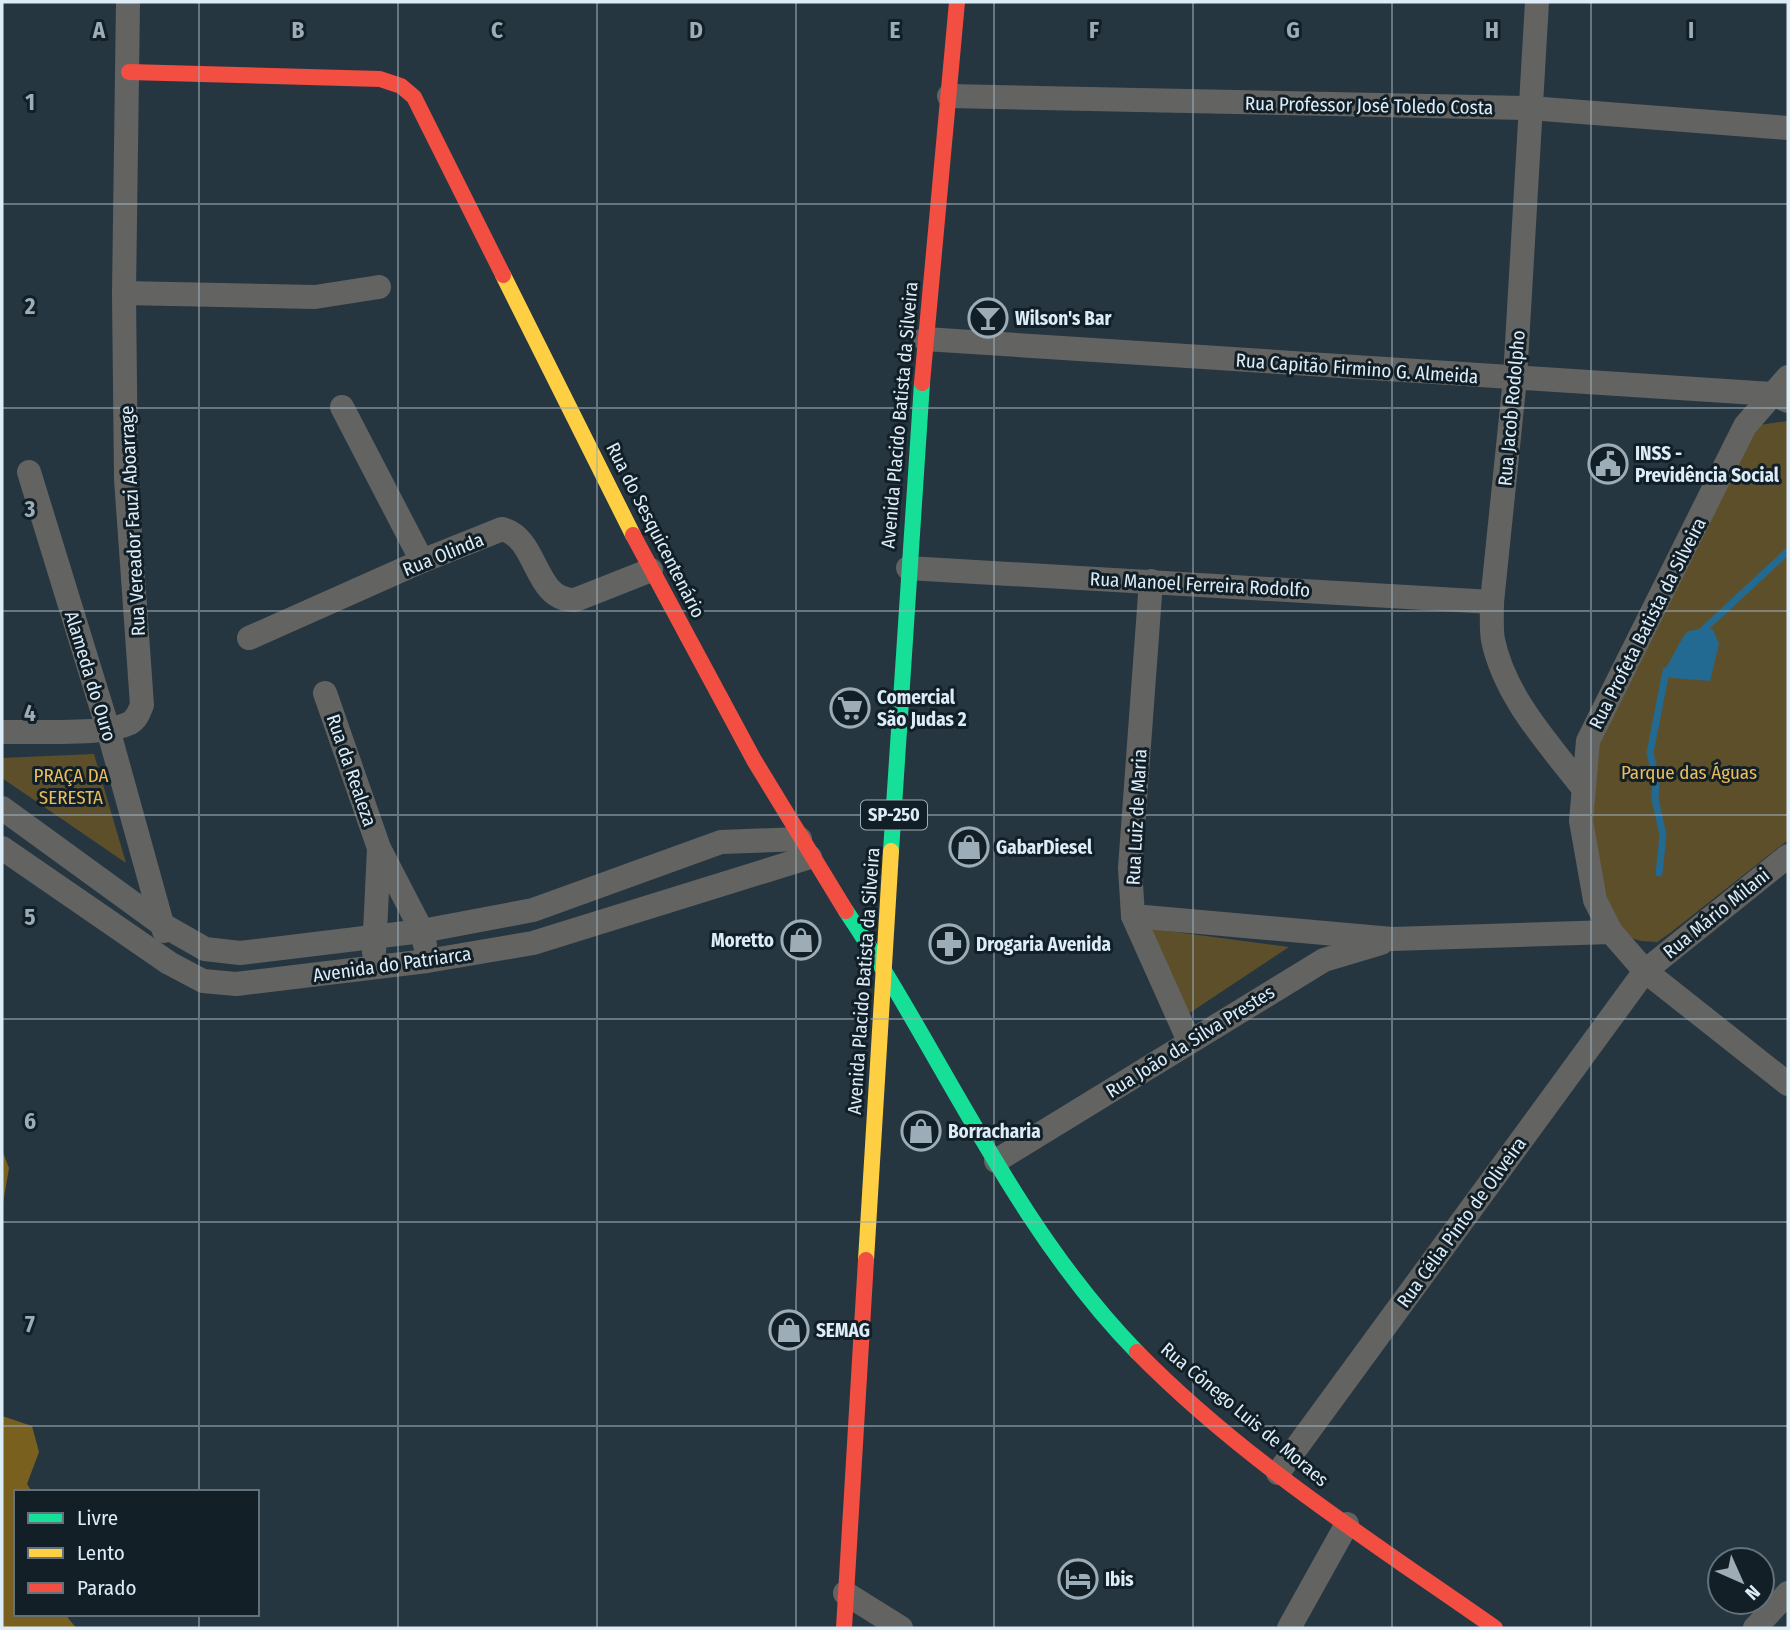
<svg xmlns="http://www.w3.org/2000/svg" width="1790" height="1630" font-family="'Fira Sans Condensed',sans-serif">
  <rect width="100%" height="100%" fill="#263640"/>
  <g fill="#5e4f2b">
    <polygon points="1788,421 1788,840 1670,933 1657,942 1641,941 1631,938 1614,918 1602,883 1593,834 1588,741 1752,426"/>
    <polygon points="94,754 126,863 2,778 2,758"/>
    <polygon points="1145,928 1289,947 1188,1014"/>
  </g>
  <g fill="#79601f">
    <polygon points="2,1150 9,1168 2,1209"/>
    <polygon points="2,1416 32,1426 39,1452 27,1484 32,1492 16,1492 16,1614 65,1614 76,1628 2,1628"/>
  </g>
  <polygon fill="#226a91" points="1707,628 1713,630 1719,644 1710,681 1661,677 1683,637 1688,631"/>
  <g fill="none" stroke-linecap="round" stroke-linejoin="round">
    <g stroke="#226a91" stroke-width="7">
      <polyline points="1702,631 1788,551"/>
      <polyline points="1659,873 1663,835 1655,799 1656,778 1650,753 1666,671"/>
    </g>
    <g stroke="#636462" stroke-width="24">
      <path d="M 1537,2 L 1515,378 L 1492,602 C 1492,614 1491,628 1493,640 C 1505,697 1548,743 1583,788"/>
      <polyline points="949,96 1530,108 1788,128"/>
      <polyline points="124,293 315,297 379,287"/>
      <polyline points="925,339 1772,394 1788,401"/>
      <polyline points="342,407 422,561"/>
      <polyline points="29,472 108,729 164,931"/>
      <polyline points="908,568 1492,602"/>
      <polyline points="1151,581 1130,868 1133,916 1189,1041"/>
      <path d="M 249,638 L 422,561 L 502,529 C 539,538 533,601 575,600 L 651,570"/>
      <polyline points="325,693 379,848 422,931 425,945"/>
      <path d="M 2,732 C 34,731 103,736 130,723 C 137,719 139,712 142,705 L 126,479 L 124,293 L 128,2"/>
      <polyline points="2,808 163,925 205,949 240,953 422,931 533,910 721,842 800,839"/>
      <polyline points="2,848 169,963 203,981 236,984 427,961 533,943 810,857"/>
      <polyline points="1133,916 1392,939 1611,932 1645,971 1788,1084"/>
      <polyline points="1611,932 1595,900 1581,821 1588,741 1745,426 1788,377"/>
      <polyline points="374,952 379,849"/>
      <polyline points="996,1161 1324,960 1381,943"/>
      <polyline points="1278,1473 1645,971 1788,856"/>
      <polyline points="845,1593 901,1628"/>
      <polyline points="1289,1628 1347,1524"/>
      <polyline points="1755,1628 1788,1593"/>
    </g>
    <g stroke="#16e098" stroke-width="16">
      <polyline points="891,851 922,383"/>
      <path d="M 846,911 C 944,1057 1013,1225 1137,1352"/>
    </g>
    <g stroke="#ffcf43" stroke-width="16">
      <polyline points="503,275 633,535"/>
      <polyline points="866,1260 891,851"/>
    </g>
    <g stroke="#f24e42" stroke-width="16">
      <polyline points="129,72 380,79 401,86 414,97 503,275"/>
      <polyline points="922,383 957,2"/>
      <polyline points="633,535 754,760 846,911"/>
      <path d="M 1137,1352 C 1243,1460 1372,1542 1495,1628"/>
      <polyline points="844,1628 866,1260"/>
    </g>
  </g>
  <path fill="none" stroke="#9cadb8" stroke-width="2" stroke-opacity="0.55" d="M 199,2 L 199,1492M 398,2 L 398,1628M 597,2 L 597,1628M 796,2 L 796,1628M 994,2 L 994,1628M 1193,2 L 1193,1628M 1392,2 L 1392,1628M 1591,2 L 1591,1628M 2,204 L 1788,204M 2,408 L 1788,408M 2,611 L 1788,611M 2,815 L 1788,815M 2,1019 L 1788,1019M 2,1222 L 1788,1222M 2,1426 L 1788,1426M 199,1614 L 199,1628"/>
  <defs>
    <g id="bar-ring" transform="scale(2.0125)"><circle r="9.5" fill="#121f27" stroke="#9cadb8" stroke-width="1.5"/><path d="M-6-5H6L.8 .8V4.5H3.5V6h-7V4.5H-.8V.8Z" fill="#9cadb8"/></g>
    <g id="civic-ring" transform="scale(2.0125)"><circle r="9.5" fill="#121f27" stroke="#9cadb8" stroke-width="1.5"/><path d="M-.6-6.5H3V-4.5H.6V-3L4-1V1h2V6H-6V1h2V-1L-.6-3ZM-1.2 2.5V6h2.4V2.5Z" fill="#9cadb8"/></g>
    <g id="supermarket-ring" transform="scale(2.0125)"><circle r="9.5" fill="#121f27" stroke="#9cadb8" stroke-width="1.5"/><path d="M-6-5.5h2.5l.6 2H6L4.5 2H-2.5L-4.4-4H-6ZM-1.5 3.2a1.3 1.3 0 1 0 .1 0ZM3 3.2a1.3 1.3 0 1 0 .1 0Z" fill="#9cadb8"/></g>
    <g id="shop-ring" transform="scale(2.0125)"><circle r="9.5" fill="#121f27" stroke="#9cadb8" stroke-width="1.5"/><path d="M-5-2.5h2.3a2.7 3.5 0 0 1 5.4 0H5L5.5 6h-11ZM-1.5-2.5h3a1.5 2.3 0 0 0-3 0Z" fill="#9cadb8"/></g>
    <g id="pharmacy-ring" transform="scale(2.0125)"><circle r="9.5" fill="#121f27" stroke="#9cadb8" stroke-width="1.5"/><path d="M-2-6h4v4h4v4h-4v4h-4v-4h-4v-4h4Z" fill="#9cadb8"/></g>
    <g id="hotel-ring" transform="scale(2.0125)"><circle r="9.5" fill="#121f27" stroke="#9cadb8" stroke-width="1.5"/><path d="M-6-4.5h1.5V1H6V5H4.5V3h-9V5H-6ZM-4 0a1.8 1.8 0 1 1 3.6 0ZM.5 0V-2.5h3Q6-2.5 6 0Z" fill="#9cadb8"/></g>
  </defs>
  <g fill-rule="evenodd">
    <use href="#bar-ring" x="988" y="318"/>
    <use href="#civic-ring" x="1608" y="464"/>
    <use href="#supermarket-ring" x="850" y="708"/>
    <use href="#shop-ring" x="969" y="847"/>
    <use href="#shop-ring" x="801" y="940"/>
    <use href="#pharmacy-ring" x="949" y="944"/>
    <use href="#shop-ring" x="921" y="1131"/>
    <use href="#shop-ring" x="789" y="1330"/>
    <use href="#hotel-ring" x="1078" y="1579"/>
  </g>
  <g text-anchor="middle" stroke-width="6" stroke-linejoin="round" paint-order="stroke">
    <rect fill="#121f27" stroke="#9fafba" stroke-width="2" x="861" y="800.5" width="66" height="29" rx="5"/>
    <g font-size="18" font-weight="bold" fill="#dcedf9">
      <text x="894" y="821">SP-250</text>
    </g>
    <g font-size="19" fill="#dcedf9" stroke="#121f27">
      <text transform="translate(1369 105) rotate(1)" y="7">Rua Professor José Toledo Costa</text>
      <text transform="translate(1357 368) rotate(4)" y="7">Rua Capitão Firmino G. Almeida</text>
      <text transform="translate(1511 408) rotate(-85)" y="7">Rua Jacob Rodolpho</text>
      <text transform="translate(899 415) rotate(-85)" y="7">Avenida Placido Batista da Silveira</text>
      <text transform="translate(132 521) rotate(-93)" y="7">Rua Vereador Fauzi Aboarrage</text>
      <text transform="translate(656 530) rotate(63)" y="7">Rua do Sesquicentenário</text>
      <text transform="translate(443 554) rotate(-22)" y="7">Rua Olinda</text>
      <text transform="translate(1200 584) rotate(3)" y="7">Rua Manoel Ferreira Rodolfo</text>
      <text transform="translate(1647 623) rotate(-63)" y="7">Rua Profeta Batista da Silveira</text>
      <text transform="translate(91 676) rotate(73)" y="7">Alameda do Ouro</text>
      <text transform="translate(352 770) rotate(71)" y="7">Rua da Realeza</text>
      <text transform="translate(1136 817) rotate(-87)" y="7">Rua Luiz de Maria</text>
      <text transform="translate(1716 913) rotate(-39)" y="7">Rua Mário Milani</text>
      <text transform="translate(392 964) rotate(-8)" y="7">Avenida do Patriarca</text>
      <text transform="translate(863 981) rotate(-86)" y="7">Avenida Placido Batista da Silveira</text>
      <text transform="translate(1190 1041) rotate(-32)" y="7">Rua João da Silva Prestes</text>
      <text transform="translate(1461 1222) rotate(-54)" y="7">Rua Célia Pinto de Oliveira</text>
      <text transform="translate(1245 1414) rotate(40)" y="7">Rua Cônego Luis de Moraes</text>
    </g>
    <g font-size="19" font-weight="bold" fill="#dcedf9" stroke="#121f27" text-anchor="start">
      <text x="1015" y="325">Wilson's Bar</text>
      <text x="1635" y="460">INSS -<tspan x="1635" dy="22">Previdência Social</tspan></text>
      <text x="877" y="704">Comercial<tspan x="877" dy="22">São Judas 2</tspan></text>
      <text x="996" y="854">GabarDiesel</text>
      <text x="774" y="947" text-anchor="end">Moretto</text>
      <text x="976" y="951">Drogaria Avenida</text>
      <text x="948" y="1138">Borracharia</text>
      <text x="816" y="1337">SEMAG</text>
      <text x="1105" y="1586">Ibis</text>
    </g>
    <g font-size="19" fill="#ebbd59" stroke="#121f27">
      <text x="1689" y="779">Parque das Águas</text>
      <text x="71" y="782">PRAÇA DA<tspan x="71" dy="22">SERESTA</tspan></text>
    </g>
  </g>
  <g font-size="23" text-anchor="middle" font-weight="bold" fill="#9cadb8" stroke="#121f27" stroke-width="6" stroke-linejoin="round" paint-order="stroke">
    <text x="99" y="38">A</text>
    <text x="298" y="38">B</text>
    <text x="497" y="38">C</text>
    <text x="696" y="38">D</text>
    <text x="895" y="38">E</text>
    <text x="1094" y="38">F</text>
    <text x="1293" y="38">G</text>
    <text x="1492" y="38">H</text>
    <text x="1691" y="38">I</text>
    <text x="30" y="110">1</text>
    <text x="30" y="314">2</text>
    <text x="30" y="517">3</text>
    <text x="30" y="721">4</text>
    <text x="30" y="925">5</text>
    <text x="30" y="1129">6</text>
    <text x="30" y="1332">7</text>
  </g>
  <rect width="1790" height="1630" fill="none" stroke="#dcedf9" stroke-width="7"/>
  <rect x="14" y="1490" width="245" height="126" fill="#121f27" stroke="#63717b" stroke-width="2"/>
  <rect x="28" y="1513" width="35" height="10" fill="#16e098" stroke="#63717b" stroke-width="2"/>
  <text x="77" y="1525" font-size="21" fill="#dcedf9">Livre</text>
  <rect x="28" y="1548" width="35" height="10" fill="#ffcf43" stroke="#63717b" stroke-width="2"/>
  <text x="77" y="1560" font-size="21" fill="#dcedf9">Lento</text>
  <rect x="28" y="1583" width="35" height="10" fill="#f24e42" stroke="#63717b" stroke-width="2"/>
  <text x="77" y="1595" font-size="21" fill="#dcedf9">Parado</text>
  <g transform="translate(1741 1581) rotate(135)"><circle r="33" fill="#121f27" stroke="#63717b" stroke-width="2"/>
  <path d="M0-5L12 26L0 18L-12 26Z" fill="#9cadb8"/>
  <text y="-10" font-size="19" font-weight="bold" text-anchor="middle" fill="#dcedf9">N</text>
  </g>
</svg>
